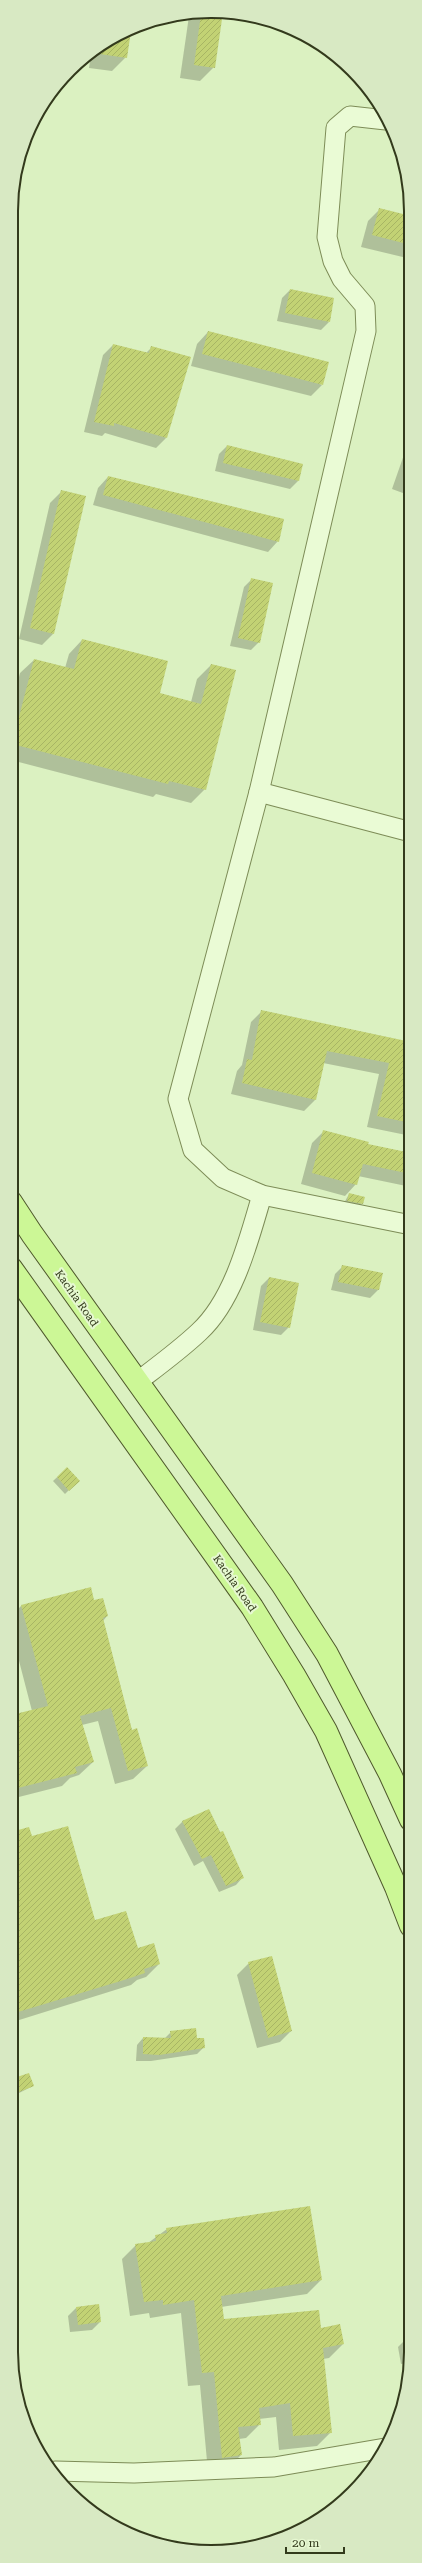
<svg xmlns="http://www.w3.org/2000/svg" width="422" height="2563" font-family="'Roboto Serif',serif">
  <defs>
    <pattern id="building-hatch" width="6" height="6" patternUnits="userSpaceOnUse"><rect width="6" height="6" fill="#c2d274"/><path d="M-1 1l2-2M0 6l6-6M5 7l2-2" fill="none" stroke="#a7b564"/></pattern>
  </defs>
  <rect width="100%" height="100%" fill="#dbf1c1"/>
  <g fill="#0003">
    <polygon points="222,12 214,67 200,81 180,78 189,16"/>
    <polygon points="130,32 126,57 112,71 89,68 91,54"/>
    <polygon points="379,210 411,217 411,259 361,247 368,221"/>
    <polygon points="290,290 329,322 321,330 277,321 282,298"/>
    <polygon points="208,332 322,385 311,396 191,366 197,344"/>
    <polygon points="113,345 146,353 152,347 166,438 156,448 105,433 102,436 84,432 103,355"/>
    <polygon points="411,442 411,496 392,489 407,446"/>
    <polygon points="227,446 302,465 298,481 290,489 215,471 219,454"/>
    <polygon points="108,477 278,541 268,552 93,505 98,488"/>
    <polygon points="61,492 54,633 42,645 19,639 50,503"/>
    <polygon points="252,579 259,642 251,650 230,646 244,587"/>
    <polygon points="82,640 158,694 191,702 197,679 211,665 205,789 191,803 156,794 153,797 11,760 11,709 20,673 34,660 65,668 69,654"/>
    <polygon points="262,1011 411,1043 411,1136 367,1127 379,1074 323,1063 315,1100 304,1111 231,1094 237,1071 242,1065 251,1022"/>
    <polygon points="324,1131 367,1145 411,1154 411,1187 358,1176 356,1184 345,1196 301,1184 312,1143"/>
    <polygon points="349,1194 362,1204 359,1208 343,1205"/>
    <polygon points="343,1266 381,1274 378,1290 370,1298 331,1290 335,1274"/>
    <polygon points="269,1278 289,1327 281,1335 253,1330 261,1286"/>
    <polygon points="67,1468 75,1484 65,1494 53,1481"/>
    <polygon points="94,1601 107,1616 103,1621 132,1731 147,1766 133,1779 115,1784 98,1721 82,1725 93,1762 79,1775 70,1778 62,1786 11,1799 11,1716 32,1711 11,1630 11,1616 22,1605"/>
    <polygon points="209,1810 243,1877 236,1885 219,1892 203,1861 194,1866 175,1829 182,1822"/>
    <polygon points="11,1833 31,1838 95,1921 159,1964 146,1977 137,1980 131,1985 16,2021 17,2052 11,2059"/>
    <polygon points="249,1963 291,2031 280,2042 257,2048 237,1975"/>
    <polygon points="171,2032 196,2039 204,2047 197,2054 151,2061 136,2061 137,2045 143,2038 164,2039"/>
    <polygon points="28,2074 33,2086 15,2095 11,2083"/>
    <polygon points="167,2229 321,2280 307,2294 221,2307 223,2320 320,2330 343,2344 329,2358 323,2359 331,2432 317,2446 279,2450 276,2417 259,2419 260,2424 246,2438 239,2439 241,2455 227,2469 208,2472 200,2385 188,2386 181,2313 150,2318 149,2313 130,2316 122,2259 136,2245 148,2243"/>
    <polygon points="76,2308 100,2322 92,2330 70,2332 68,2316"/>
    <polygon points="411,2338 411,2362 401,2364 398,2347 406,2339"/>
  </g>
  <g fill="url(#building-hatch)">
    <polygon points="223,12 215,68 194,65 201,14"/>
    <polygon points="131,31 127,58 93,53"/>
    <polygon points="379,208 411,216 411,245 372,235"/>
    <polygon points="290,289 334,298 330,322 285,313"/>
    <polygon points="208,331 329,362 323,385 202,354"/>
    <polygon points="113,344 149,353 151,346 191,357 167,438 114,423 114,426 94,422"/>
    <polygon points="227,445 303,464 299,481 223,463"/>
    <polygon points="108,476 284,519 279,542 103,495"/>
    <polygon points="61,490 86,496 54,634 30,628"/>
    <polygon points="251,578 273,583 260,643 238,638"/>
    <polygon points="82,639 168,661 160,693 201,704 211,664 236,670 206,790 169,781 168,784 12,744 34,659 74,669"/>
    <polygon points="261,1010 411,1042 411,1123 377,1116 389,1063 327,1051 316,1100 242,1083 247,1059 252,1060"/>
    <polygon points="323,1130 369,1142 368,1144 411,1153 411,1174 363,1164 357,1185 312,1173"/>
    <polygon points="349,1193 365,1197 363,1204 347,1201"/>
    <polygon points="342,1265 383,1273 379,1290 338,1282"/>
    <polygon points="269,1277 299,1283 290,1328 260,1322"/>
    <polygon points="67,1467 80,1481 69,1491 57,1477"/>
    <polygon points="91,1587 94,1600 103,1598 108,1616 103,1618 132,1730 137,1728 148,1766 128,1771 111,1708 80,1716 94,1762 75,1767 77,1773 18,1788 11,1760 11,1715 48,1706 21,1605"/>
    <polygon points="209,1809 220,1832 223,1831 244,1878 226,1886 211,1855 202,1859 182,1821"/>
    <polygon points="68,1826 95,1920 126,1911 138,1948 154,1943 160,1964 144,1969 145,1973 124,1980 18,2012 11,1989 11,1832 29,1827 32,1836"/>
    <polygon points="272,1956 292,2031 268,2038 248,1962"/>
    <polygon points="196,2028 197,2038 204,2038 205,2048 159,2055 143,2054 143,2037 171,2038 170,2031"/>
    <polygon points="29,2073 34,2086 19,2092 14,2078"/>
    <polygon points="310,2206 322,2280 221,2296 224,2319 319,2310 321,2328 340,2324 344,2344 323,2348 332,2433 293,2436 290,2403 259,2408 261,2425 238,2427 242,2455 222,2458 214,2372 202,2373 194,2300 163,2305 163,2300 144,2302 135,2244 156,2241 155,2235 167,2233 166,2228"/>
    <polygon points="99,2304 101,2322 78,2325 76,2307"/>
  </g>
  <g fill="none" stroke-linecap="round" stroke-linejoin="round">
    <g stroke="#7d8c57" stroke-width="21">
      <g id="street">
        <polyline points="386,120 350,116 336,128 327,237 333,261 342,279 365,306 366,331 259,792 178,1099 193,1150 223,1178 262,1195 411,1225"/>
        <polyline points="259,792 411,832"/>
        <path d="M 137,1382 C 158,1366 180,1350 199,1332 C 234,1300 249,1239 262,1195"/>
        <polyline points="55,2471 134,2473 274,2467 385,2448"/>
      </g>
    </g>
    <g stroke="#4f592c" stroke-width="24">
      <g id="primary">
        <polyline points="11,1202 32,1234 282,1584 327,1654 390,1774 411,1820"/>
        <polyline points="11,1268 252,1607 294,1675 326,1731 396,1887 411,1926"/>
      </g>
    </g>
    <use href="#street" stroke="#eafbd5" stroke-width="19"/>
    <use href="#primary" stroke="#ccf796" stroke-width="22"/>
  </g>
  <g text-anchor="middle" stroke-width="4" stroke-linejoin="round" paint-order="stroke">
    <g font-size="11" fill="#333a1c" stroke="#e6f8d1">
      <text transform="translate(77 1298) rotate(55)" y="4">Kachia Road</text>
      <text transform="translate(235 1583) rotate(55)" y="4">Kachia Road</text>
    </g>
  </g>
  <path d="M0 0H422V2563H0ZM211 18H211A193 193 0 0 1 404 211V2352A193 193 0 0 1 211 2545H211A193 193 0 0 1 18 2352V211A193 193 0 0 1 211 18Z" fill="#d8e9c3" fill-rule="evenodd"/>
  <path fill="none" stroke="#333a1c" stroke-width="2" d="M211 18H211A193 193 0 0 1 404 211V2352A193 193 0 0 1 211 2545H211A193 193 0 0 1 18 2352V211A193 193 0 0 1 211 18Z"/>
  <path d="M286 2547v6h58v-6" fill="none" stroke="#333a1c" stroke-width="2"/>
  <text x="292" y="2547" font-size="12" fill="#333a1c" stroke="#e6f8d1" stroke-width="3" paint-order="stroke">20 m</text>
</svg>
